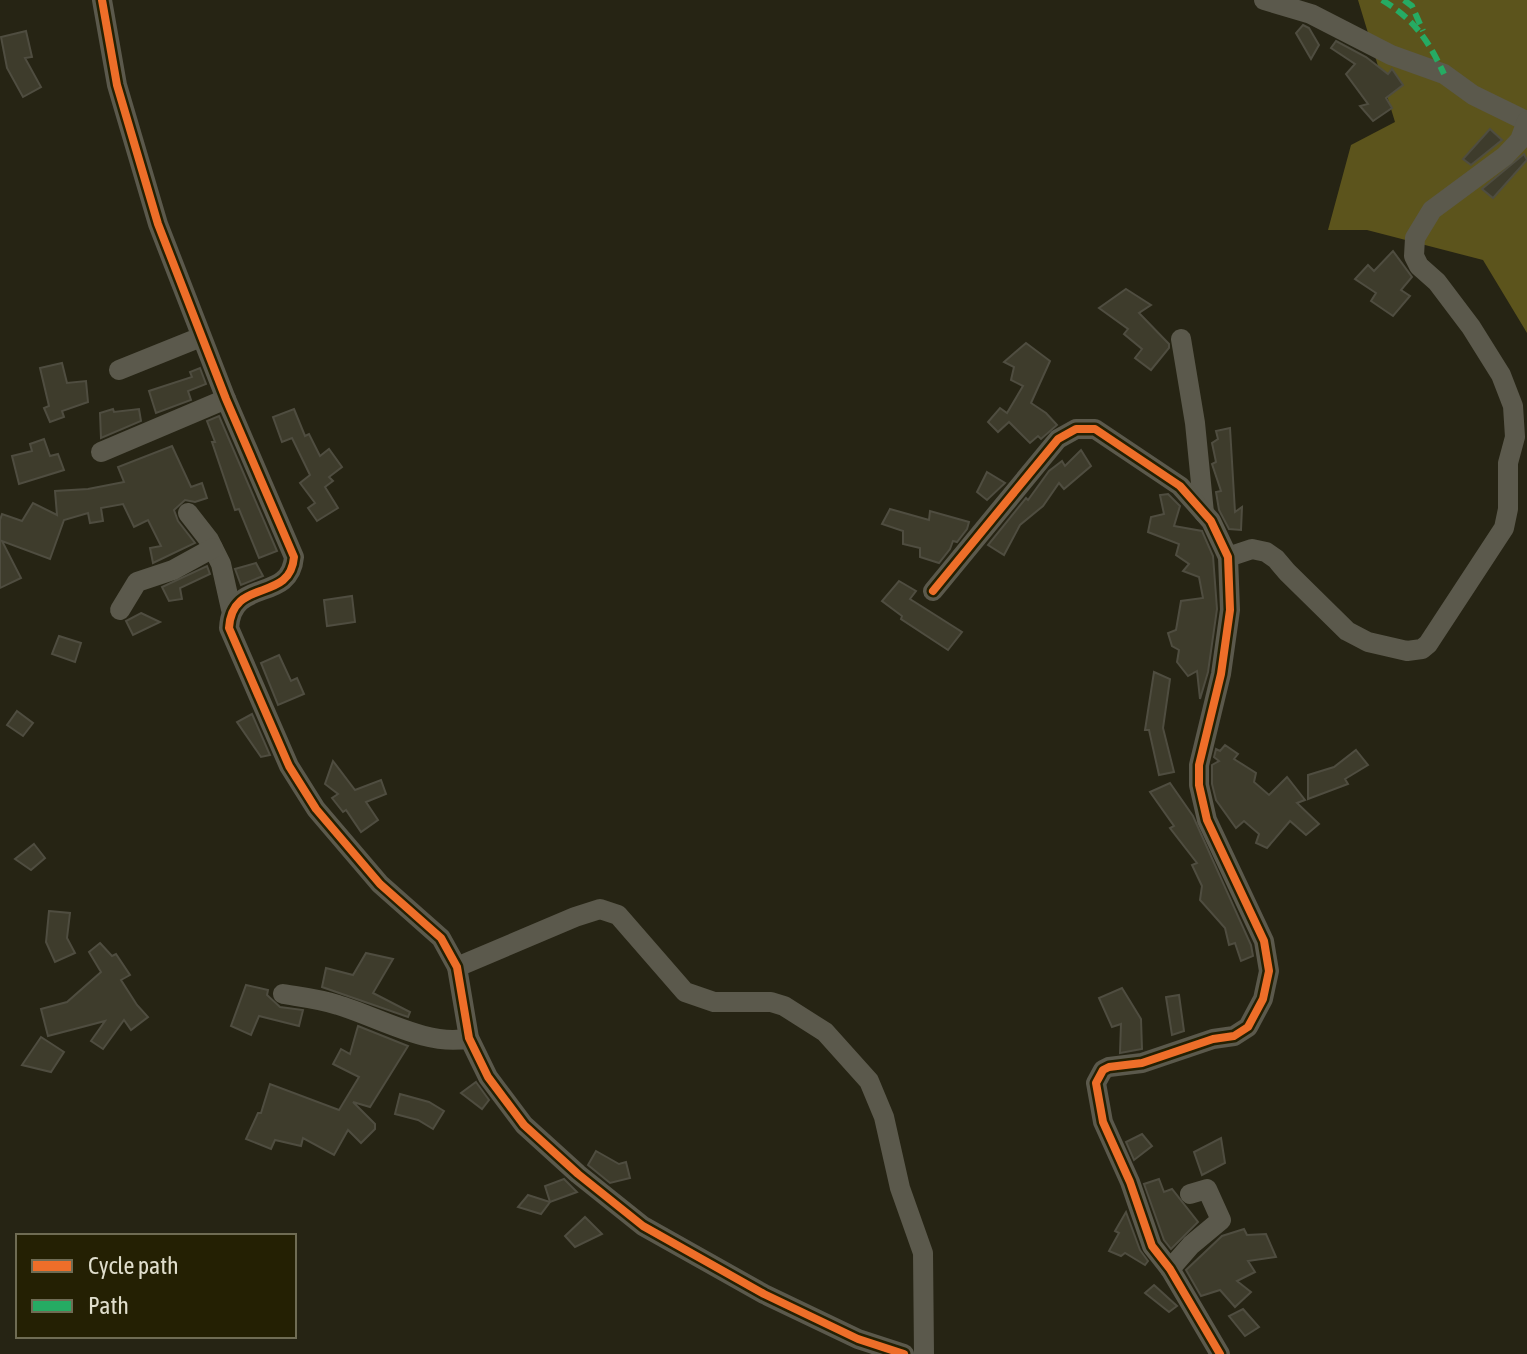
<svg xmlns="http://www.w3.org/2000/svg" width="1527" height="1354" font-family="'Asap Condensed',sans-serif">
  <rect width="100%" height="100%" fill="#262414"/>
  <polygon fill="#5c541c" points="1358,0 1527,0 1527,333 1483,260 1367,230 1328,230 1351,145 1395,122"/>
  <g fill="#3e3c2c" stroke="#4f4d40" stroke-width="2">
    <polygon points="1303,25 1309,28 1319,45 1311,59 1296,33"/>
    <polygon points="26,31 32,57 25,58 41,87 23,97 7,68 1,37"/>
    <polygon points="1336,41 1366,57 1388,74 1392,69 1403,85 1386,98 1392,108 1373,121 1360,106 1368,104 1346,74 1355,64 1331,48"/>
    <polygon points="1490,129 1502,140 1471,165 1463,159"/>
    <polygon points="1524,154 1527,160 1493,198 1482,189"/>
    <polygon points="1393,251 1412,277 1401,290 1410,296 1393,316 1371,301 1376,293 1355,279 1368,265 1374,271"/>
    <polygon points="1126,289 1151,305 1139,313 1169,344 1169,348 1151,370 1135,358 1142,349 1124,334 1128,329 1099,308"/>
    <polygon points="1026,343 1050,361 1031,403 1046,413 1057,425 1041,439 1038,436 1030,443 1009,422 998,432 988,422 1000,408 1007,413 1023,386 1011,380 1014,367 1004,362"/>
    <polygon points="62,363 67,383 86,381 88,402 62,411 64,417 50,422 44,408 49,406 40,368"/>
    <polygon points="200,368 206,384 188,391 191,400 156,413 149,391 192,377 190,372"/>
    <polygon points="113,409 114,412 139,409 141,421 101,438 100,413"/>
    <polygon points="294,409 305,436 309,434 320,456 329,449 342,467 329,477 333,481 325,487 338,508 317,521 308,508 315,503 300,483 310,475 292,438 282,442 273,417"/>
    <polygon points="219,416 277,551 259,558 239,509 235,510 212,442 215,442 207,421"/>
    <polygon points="1230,428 1235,512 1242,507 1241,530 1229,529 1219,510 1216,492 1221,491 1212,464 1216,462 1212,443 1218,439 1216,431"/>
    <polygon points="44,439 50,456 58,454 64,470 19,484 12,456 32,451 30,444"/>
    <polygon points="172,446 191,487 202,483 207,498 195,502 185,500 174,510 178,521 195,543 153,563 150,548 161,546 148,520 134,527 123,504 101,508 103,521 90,523 88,513 64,520 50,559 2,541 21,578 0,588 0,520 2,514 22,521 33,503 57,515 55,491 88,489 124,482 118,467"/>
    <polygon points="1081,450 1091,466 1064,489 1059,483 1043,506 1020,525 1004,555 988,545 1026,498 1028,500 1049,471 1062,461 1065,466"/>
    <polygon points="987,472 1005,483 987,500 977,492"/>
    <polygon points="1168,494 1180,506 1174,526 1202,531 1213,556 1217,609 1208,672 1200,699 1197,671 1188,676 1177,662 1179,650 1172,646 1168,633 1176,630 1181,601 1203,598 1199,577 1183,571 1189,564 1176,555 1179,544 1148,532 1151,517 1164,514 1160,495"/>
    <polygon points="890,509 929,520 930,511 969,522 967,529 957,542 953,541 950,549 939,563 920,557 920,548 903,544 903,531 882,524"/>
    <polygon points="256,563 263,576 241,585 235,569"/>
    <polygon points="207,566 210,574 180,588 182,599 169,601 162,587"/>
    <polygon points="899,581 916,591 910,599 962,632 948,650 901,619 902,616 882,601"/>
    <polygon points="352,596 355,622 327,626 324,600"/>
    <polygon points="141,613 160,622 133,635 126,621"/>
    <polygon points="59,636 81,643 75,662 52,654"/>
    <polygon points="279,655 291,681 297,678 304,694 278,705 261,663"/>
    <polygon points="1154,672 1170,679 1163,728 1174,772 1159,775 1149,730 1145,730"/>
    <polygon points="17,711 33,723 23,736 7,725"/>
    <polygon points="252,714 270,755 261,757 237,722"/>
    <polygon points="1225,745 1238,754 1234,759 1256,773 1254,782 1269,795 1287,777 1305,800 1297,803 1319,824 1306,835 1290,821 1267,848 1256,843 1259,834 1244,821 1236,828 1216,800 1212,784 1212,765 1219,761 1214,757 1216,749 1220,751"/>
    <polygon points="1356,750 1368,765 1345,779 1348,784 1308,799 1308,775 1334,767"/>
    <polygon points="333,761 355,790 381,780 386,794 366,802 378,820 361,832 346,810 343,812 332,798 338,794 325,784"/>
    <polygon points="1170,783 1193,816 1251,945 1253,956 1241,961 1235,943 1229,945 1225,928 1200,900 1202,886 1192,865 1197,863 1170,828 1174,826 1150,792"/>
    <polygon points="34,844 45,858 31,870 15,859"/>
    <polygon points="49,911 70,913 67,938 75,953 55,962 46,942"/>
    <polygon points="100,943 112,956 116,954 130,975 121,980 137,1005 148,1017 131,1030 124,1020 103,1049 91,1041 105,1021 48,1036 41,1009 67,1002 101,972 89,952"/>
    <polygon points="366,953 393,959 373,993 410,1012 408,1017 322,987 326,968 353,975"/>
    <polygon points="246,985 268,990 267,995 280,1007 303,1010 299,1026 259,1016 251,1035 231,1026"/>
    <polygon points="1122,988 1141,1019 1142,1049 1120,1053 1121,1024 1112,1027 1099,998"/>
    <polygon points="1179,995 1184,1031 1172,1035 1166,997"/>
    <polygon points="358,1026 408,1046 370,1107 353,1102 375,1124 375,1129 361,1143 348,1130 334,1155 303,1138 301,1146 275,1140 271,1149 246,1139 258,1113 261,1113 270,1084 339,1110 359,1077 333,1064 341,1049 350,1054"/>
    <polygon points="41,1037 64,1052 51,1072 22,1065"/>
    <polygon points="476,1082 489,1100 482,1109 461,1093"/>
    <polygon points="400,1094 429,1102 444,1111 433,1129 418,1120 395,1114"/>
    <polygon points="1142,1134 1152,1146 1134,1160 1126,1142"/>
    <polygon points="1221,1138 1225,1163 1202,1175 1194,1152"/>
    <polygon points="596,1151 619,1164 626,1162 630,1178 610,1183 588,1165"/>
    <polygon points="564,1179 577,1192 550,1202 545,1186"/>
    <polygon points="1159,1179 1164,1192 1172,1189 1198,1222 1171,1249 1164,1240 1144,1184"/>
    <polygon points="528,1195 550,1202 541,1214 518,1207"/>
    <polygon points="1126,1212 1140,1250 1148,1261 1145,1265 1125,1253 1121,1256 1109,1251 1119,1233 1115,1231"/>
    <polygon points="585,1217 602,1234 575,1247 565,1236"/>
    <polygon points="1244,1229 1247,1235 1266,1234 1276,1257 1248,1261 1255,1272 1237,1281 1251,1292 1235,1307 1220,1290 1201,1296 1186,1270 1222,1236"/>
    <polygon points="1154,1285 1177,1306 1169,1312 1145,1293"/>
    <polygon points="1243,1309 1259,1327 1245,1336 1229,1316"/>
  </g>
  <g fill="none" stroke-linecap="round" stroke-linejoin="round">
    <g stroke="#5b594c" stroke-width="20">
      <path d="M 102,0 L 117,85 L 158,224 L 226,399 L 294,557 C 290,604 232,576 229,628 L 289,766 L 316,809 L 380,884 L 441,938 L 457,967 L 469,1038 L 488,1077 L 524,1125 L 578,1174 L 643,1226 L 764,1294 L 858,1339 L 904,1354"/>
      <polyline points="1264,0 1311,14 1391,55 1444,74 1473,95 1526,121"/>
      <polyline points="1181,339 1195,423 1204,513"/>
      <polyline points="119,370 201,337"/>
      <polyline points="101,452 226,399"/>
      <polyline points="188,513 209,540 221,564 231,609"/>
      <polyline points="1228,557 1252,549 1266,552 1276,559 1287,572 1347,631 1368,642 1407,651 1422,649 1428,644 1504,528 1508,509 1508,463 1515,437 1513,406 1501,375 1471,327 1437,282 1419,266 1414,256 1415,238 1432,210 1505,156 1520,140 1527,121"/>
      <polyline points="933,591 1058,439 1076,429 1095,429 1180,486 1211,521 1228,557 1230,610 1221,674 1199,765 1199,785 1207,820 1264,941 1269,971 1263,999 1248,1027 1234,1036 1213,1039 1142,1063 1109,1067 1103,1070 1096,1083 1103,1122 1130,1182 1152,1246 1170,1269 1220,1354"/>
      <polyline points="120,610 137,582 173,570 213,548"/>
      <polyline points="457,967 575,917 600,909 618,915 685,992 714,1002 771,1002 784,1006 825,1032 869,1081 884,1117 900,1188 923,1253 924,1354"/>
      <path d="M 283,994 C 301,997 320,999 338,1005 C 376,1016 430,1048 469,1038"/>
      <polyline points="1170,1269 1191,1245 1221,1220 1207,1189 1190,1194"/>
    </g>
    <g stroke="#26ab63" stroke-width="6" stroke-dasharray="12 6" stroke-linecap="butt">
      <path d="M 1382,0 C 1415,20 1428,40 1444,74"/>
      <polyline points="1404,0 1412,6 1423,31"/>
    </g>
    <g stroke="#242003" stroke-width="13">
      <g id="cycleway">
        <path d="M 102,0 L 117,85 L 158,224 L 226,399 L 294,557 C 290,604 232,576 229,628 L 289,766 L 316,809 L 380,884 L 441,938 L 457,967 L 469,1038 L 488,1077 L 524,1125 L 578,1174 L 643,1226 L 764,1294 L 858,1339 L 904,1354"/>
        <polyline points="933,591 1058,439 1076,429 1095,429 1180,486 1211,521 1228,557 1230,610 1221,674 1199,765 1199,785 1207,820 1264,941 1269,971 1263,999 1248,1027 1234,1036 1213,1039 1142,1063 1109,1067 1103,1070 1096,1083 1103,1122 1130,1182 1152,1246 1170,1269 1220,1354"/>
      </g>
    </g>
    <use href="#cycleway" stroke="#ee6e29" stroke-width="8"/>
  </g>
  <rect x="16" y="1234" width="280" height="104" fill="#242003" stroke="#6f6c54" stroke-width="2"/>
  <rect x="32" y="1260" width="40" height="12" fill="#ee6e29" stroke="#6f6c54" stroke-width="2"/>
  <text x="88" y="1274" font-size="24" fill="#e0decd">Cycle path</text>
  <rect x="32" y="1300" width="40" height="12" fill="#26ab63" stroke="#6f6c54" stroke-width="2"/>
  <text x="88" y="1314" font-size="24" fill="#e0decd">Path</text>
</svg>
